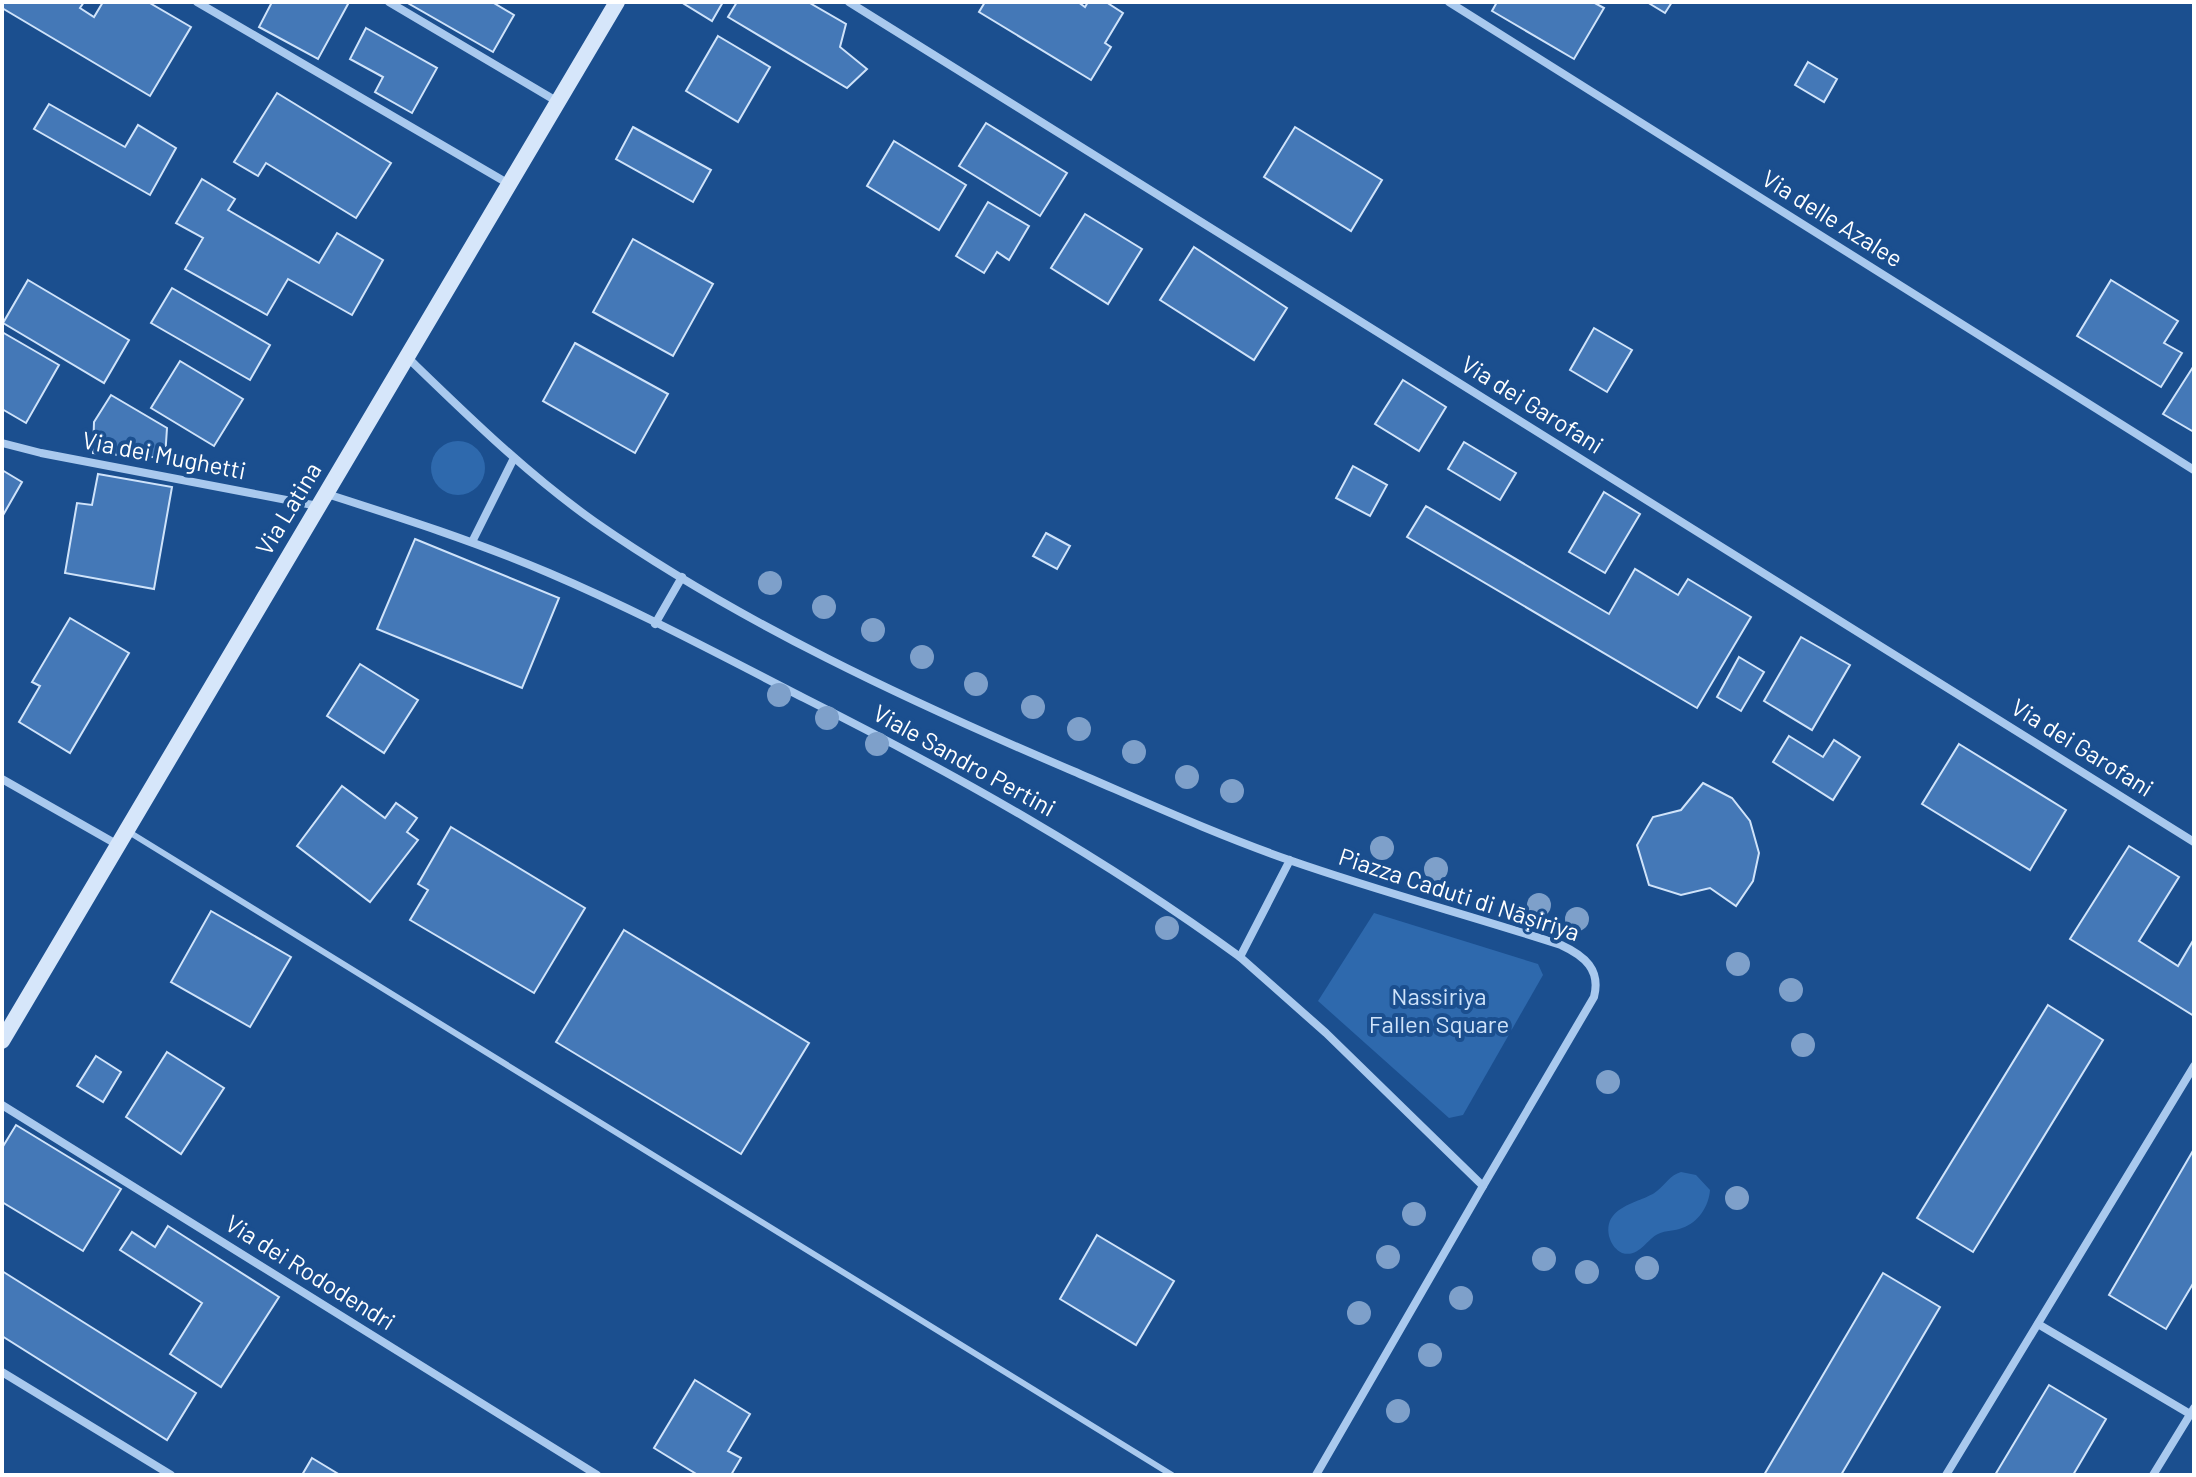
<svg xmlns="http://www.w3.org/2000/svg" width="2196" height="1477" font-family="Barlow,sans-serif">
  <rect width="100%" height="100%" fill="#1b4f8f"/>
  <g fill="#2e69ad">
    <circle cx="458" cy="468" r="27"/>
    <polygon points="1374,913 1538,964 1543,975 1463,1115 1449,1118 1318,1001"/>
    <path d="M 1681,1172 L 1696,1175 L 1710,1190 C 1709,1206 1698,1223 1682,1228 C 1675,1231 1666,1230 1658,1234 C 1646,1240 1639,1258 1622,1253 C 1616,1250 1612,1245 1610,1239 C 1600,1205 1643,1203 1657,1191 C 1666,1184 1670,1175 1681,1172 Z"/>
  </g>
  <g fill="#4478b7" stroke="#cfe3fa" stroke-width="2">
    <polygon points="2,2 84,2 80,8 94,17 103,2 148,2 191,27 150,96 2,8"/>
    <polygon points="272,2 345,2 348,4 318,59 259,27"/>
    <polygon points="406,2 492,2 514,15 493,52"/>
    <polygon points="681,2 723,2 712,21"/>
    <polygon points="737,2 808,2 846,24 840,47 867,69 847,88 728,17"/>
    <polygon points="985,2 1078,2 1085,7 1088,2 1106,2 1123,13 1105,43 1111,47 1091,80 979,12"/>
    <polygon points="1497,2 1593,2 1604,8 1574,59 1492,11"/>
    <polygon points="1647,2 1672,2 1665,13"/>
    <polygon points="366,28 437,68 412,113 375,92 383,77 350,59"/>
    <polygon points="718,36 770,67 738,122 686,91"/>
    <polygon points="1808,62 1837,79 1824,102 1795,85"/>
    <polygon points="277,93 391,163 356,218 266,163 258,176 234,162"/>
    <polygon points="49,104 125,147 138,125 176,148 150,195 34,129"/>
    <polygon points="986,123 1067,173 1040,216 959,166"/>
    <polygon points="633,127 711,170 693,202 616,159"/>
    <polygon points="1295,127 1382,180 1351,231 1264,177"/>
    <polygon points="894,141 966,185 939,230 867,186"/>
    <polygon points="202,179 235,199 228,210 319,263 337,233 383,260 352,315 288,279 267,315 185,269 203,238 176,223"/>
    <polygon points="988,202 1029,226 1009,260 997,252 984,273 956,256"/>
    <polygon points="1085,214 1142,249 1108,304 1051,268"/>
    <polygon points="633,239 713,284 673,356 593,312"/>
    <polygon points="1194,247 1287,308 1254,360 1160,300"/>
    <polygon points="28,280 129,340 104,383 3,323"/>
    <polygon points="2111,280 2178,321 2164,343 2182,353 2161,387 2077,336"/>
    <polygon points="172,288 270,345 250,380 151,323"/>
    <polygon points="1594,328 1632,350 1607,392 1570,370"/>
    <polygon points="2,332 59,365 26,423 2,409"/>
    <polygon points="575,343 668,394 635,453 543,401"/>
    <polygon points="180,361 243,399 214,446 151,408"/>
    <polygon points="2193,367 2194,368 2194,432 2163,414"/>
    <polygon points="1403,380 1446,407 1419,451 1375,424"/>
    <polygon points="111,395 167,428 165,458 93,453 94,422"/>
    <polygon points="1464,442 1516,473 1500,500 1448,469"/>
    <polygon points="1353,466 1387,485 1370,516 1336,498"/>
    <polygon points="2,470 22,482 2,517"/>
    <polygon points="98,474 172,487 154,589 65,573 77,503 92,505"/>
    <polygon points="1604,492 1640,514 1605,573 1569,552"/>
    <polygon points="1426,506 1609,614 1635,569 1678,595 1688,579 1751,617 1697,708 1407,537"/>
    <polygon points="1046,533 1070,546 1057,569 1033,556"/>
    <polygon points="415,539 559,598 522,688 377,629"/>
    <polygon points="70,618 129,653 70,753 19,722 40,686 32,682"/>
    <polygon points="1801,637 1850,665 1812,730 1764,701"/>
    <polygon points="1739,657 1764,672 1741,711 1717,697"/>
    <polygon points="360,664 418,700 384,753 327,716"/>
    <polygon points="1789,736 1823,757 1834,740 1860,757 1833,800 1773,762"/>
    <polygon points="1959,744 2066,810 2030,870 1922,804"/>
    <polygon points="1703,783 1732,798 1750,821 1759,853 1753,881 1736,906 1710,888 1681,895 1649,885 1637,845 1653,817 1681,810"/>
    <polygon points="342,786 385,818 396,803 417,818 407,832 418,840 370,902 297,846"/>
    <polygon points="451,827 585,908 534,993 410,920 428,890 418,884"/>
    <polygon points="2129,846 2179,877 2139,941 2178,966 2194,939 2194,1016 2070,939"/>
    <polygon points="211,911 291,957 250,1027 171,982"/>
    <polygon points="624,930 809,1043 741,1154 556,1042"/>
    <polygon points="2048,1005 2103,1040 1973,1252 1917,1218"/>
    <polygon points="167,1052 224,1088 181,1154 126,1117"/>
    <polygon points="96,1056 121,1072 103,1102 77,1086"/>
    <polygon points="16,1125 121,1189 83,1251 2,1202 2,1148"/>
    <polygon points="2194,1149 2194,1282 2166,1329 2109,1295"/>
    <polygon points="168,1226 279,1297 221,1387 170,1354 202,1303 120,1250 132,1232 155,1247"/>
    <polygon points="1097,1235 1174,1281 1136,1345 1060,1299"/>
    <polygon points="2,1271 196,1393 167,1440 2,1336"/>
    <polygon points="1883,1273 1940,1307 1841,1475 1764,1475"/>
    <polygon points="695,1380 750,1414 728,1451 741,1458 731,1475 698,1475 654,1448"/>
    <polygon points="2049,1385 2106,1419 2073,1475 1995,1475"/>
    <polygon points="312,1458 340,1475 302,1475"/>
  </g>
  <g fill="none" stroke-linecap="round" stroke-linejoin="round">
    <polyline stroke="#a9c9ee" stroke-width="6" points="129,832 1172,1475"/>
    <g stroke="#a9c9ee" stroke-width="8">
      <polyline points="197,2 509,184"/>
      <polyline points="389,2 558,102"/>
      <polyline points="849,2 2194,842"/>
      <polyline points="1449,2 2194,470"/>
      <path d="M 407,357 C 467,415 527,474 595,522 C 740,623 911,702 1073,771 C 1145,802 1217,835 1292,861 C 1381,892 1472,916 1561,945 C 1585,956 1601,970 1594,997 L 1483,1186 L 1326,1033 L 1240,957 L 1290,860"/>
      <polyline points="2,443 41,453 318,506"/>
      <path d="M 327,494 C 402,518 477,542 549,573 C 636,610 720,655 804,698 C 955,774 1103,857 1240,957"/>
      <polyline points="472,542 514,458"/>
      <polyline points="655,624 682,577"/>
      <polyline points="2,779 118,845"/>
      <polyline points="2,1105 597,1475"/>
      <polyline points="2038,1324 2190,1414"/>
      <polyline points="2,1372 171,1475"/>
      <polyline points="1316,1475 1483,1186"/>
      <polyline points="1946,1475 2194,1066"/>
      <polyline points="2153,1475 2194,1408"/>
    </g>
    <polyline stroke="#d6e6fa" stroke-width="16" points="2,1041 617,2"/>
  </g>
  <g fill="#7ea0ca">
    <circle cx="770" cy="583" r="12"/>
    <circle cx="824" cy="607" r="12"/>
    <circle cx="873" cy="630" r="12"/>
    <circle cx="922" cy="657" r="12"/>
    <circle cx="976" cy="684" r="12"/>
    <circle cx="779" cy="695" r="12"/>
    <circle cx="1033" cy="707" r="12"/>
    <circle cx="827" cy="718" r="12"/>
    <circle cx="1079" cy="729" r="12"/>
    <circle cx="877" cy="744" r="12"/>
    <circle cx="1134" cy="752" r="12"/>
    <circle cx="1187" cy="777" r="12"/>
    <circle cx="1232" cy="791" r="12"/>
    <circle cx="1382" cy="848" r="12"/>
    <circle cx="1436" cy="869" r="12"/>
    <circle cx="1539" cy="905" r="12"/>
    <circle cx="1577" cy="919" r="12"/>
    <circle cx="1167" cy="928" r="12"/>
    <circle cx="1738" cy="964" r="12"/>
    <circle cx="1791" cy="990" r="12"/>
    <circle cx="1803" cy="1045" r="12"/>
    <circle cx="1608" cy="1082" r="12"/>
    <circle cx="1737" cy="1198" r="12"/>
    <circle cx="1414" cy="1214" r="12"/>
    <circle cx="1388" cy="1257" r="12"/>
    <circle cx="1544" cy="1259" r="12"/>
    <circle cx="1647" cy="1268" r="12"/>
    <circle cx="1587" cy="1272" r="12"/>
    <circle cx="1461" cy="1298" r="12"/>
    <circle cx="1359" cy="1313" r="12"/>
    <circle cx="1430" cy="1355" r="12"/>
    <circle cx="1398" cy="1411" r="12"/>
  </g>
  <g text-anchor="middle" stroke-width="8" stroke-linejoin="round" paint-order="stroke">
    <g font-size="24" fill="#fff" stroke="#1b4f8f">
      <text transform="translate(1832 219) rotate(32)" y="8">Via delle Azalee</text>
      <text transform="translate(1532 405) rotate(32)" y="8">Via dei Garofani</text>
      <text transform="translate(164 456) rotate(11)" y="8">Via dei Mughetti</text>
      <text transform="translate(289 509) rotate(-59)" y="8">Via Latina</text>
      <text transform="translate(2082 748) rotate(32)" y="8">Via dei Garofani</text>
      <text transform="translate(964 761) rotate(29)" y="8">Viale Sandro Pertini</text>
      <text transform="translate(1459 895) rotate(18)" y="8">Piazza Caduti di Nāṣiriya</text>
      <text transform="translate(310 1273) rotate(32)" y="8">Via dei Rododendri</text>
    </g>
    <g font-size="24" fill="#cfe3fa" stroke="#1b4f8f">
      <text x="1439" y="1005">Nassiriya<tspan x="1439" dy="28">Fallen Square</tspan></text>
    </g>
  </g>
  <rect width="2196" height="1477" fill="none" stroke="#ffffff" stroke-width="8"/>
</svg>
